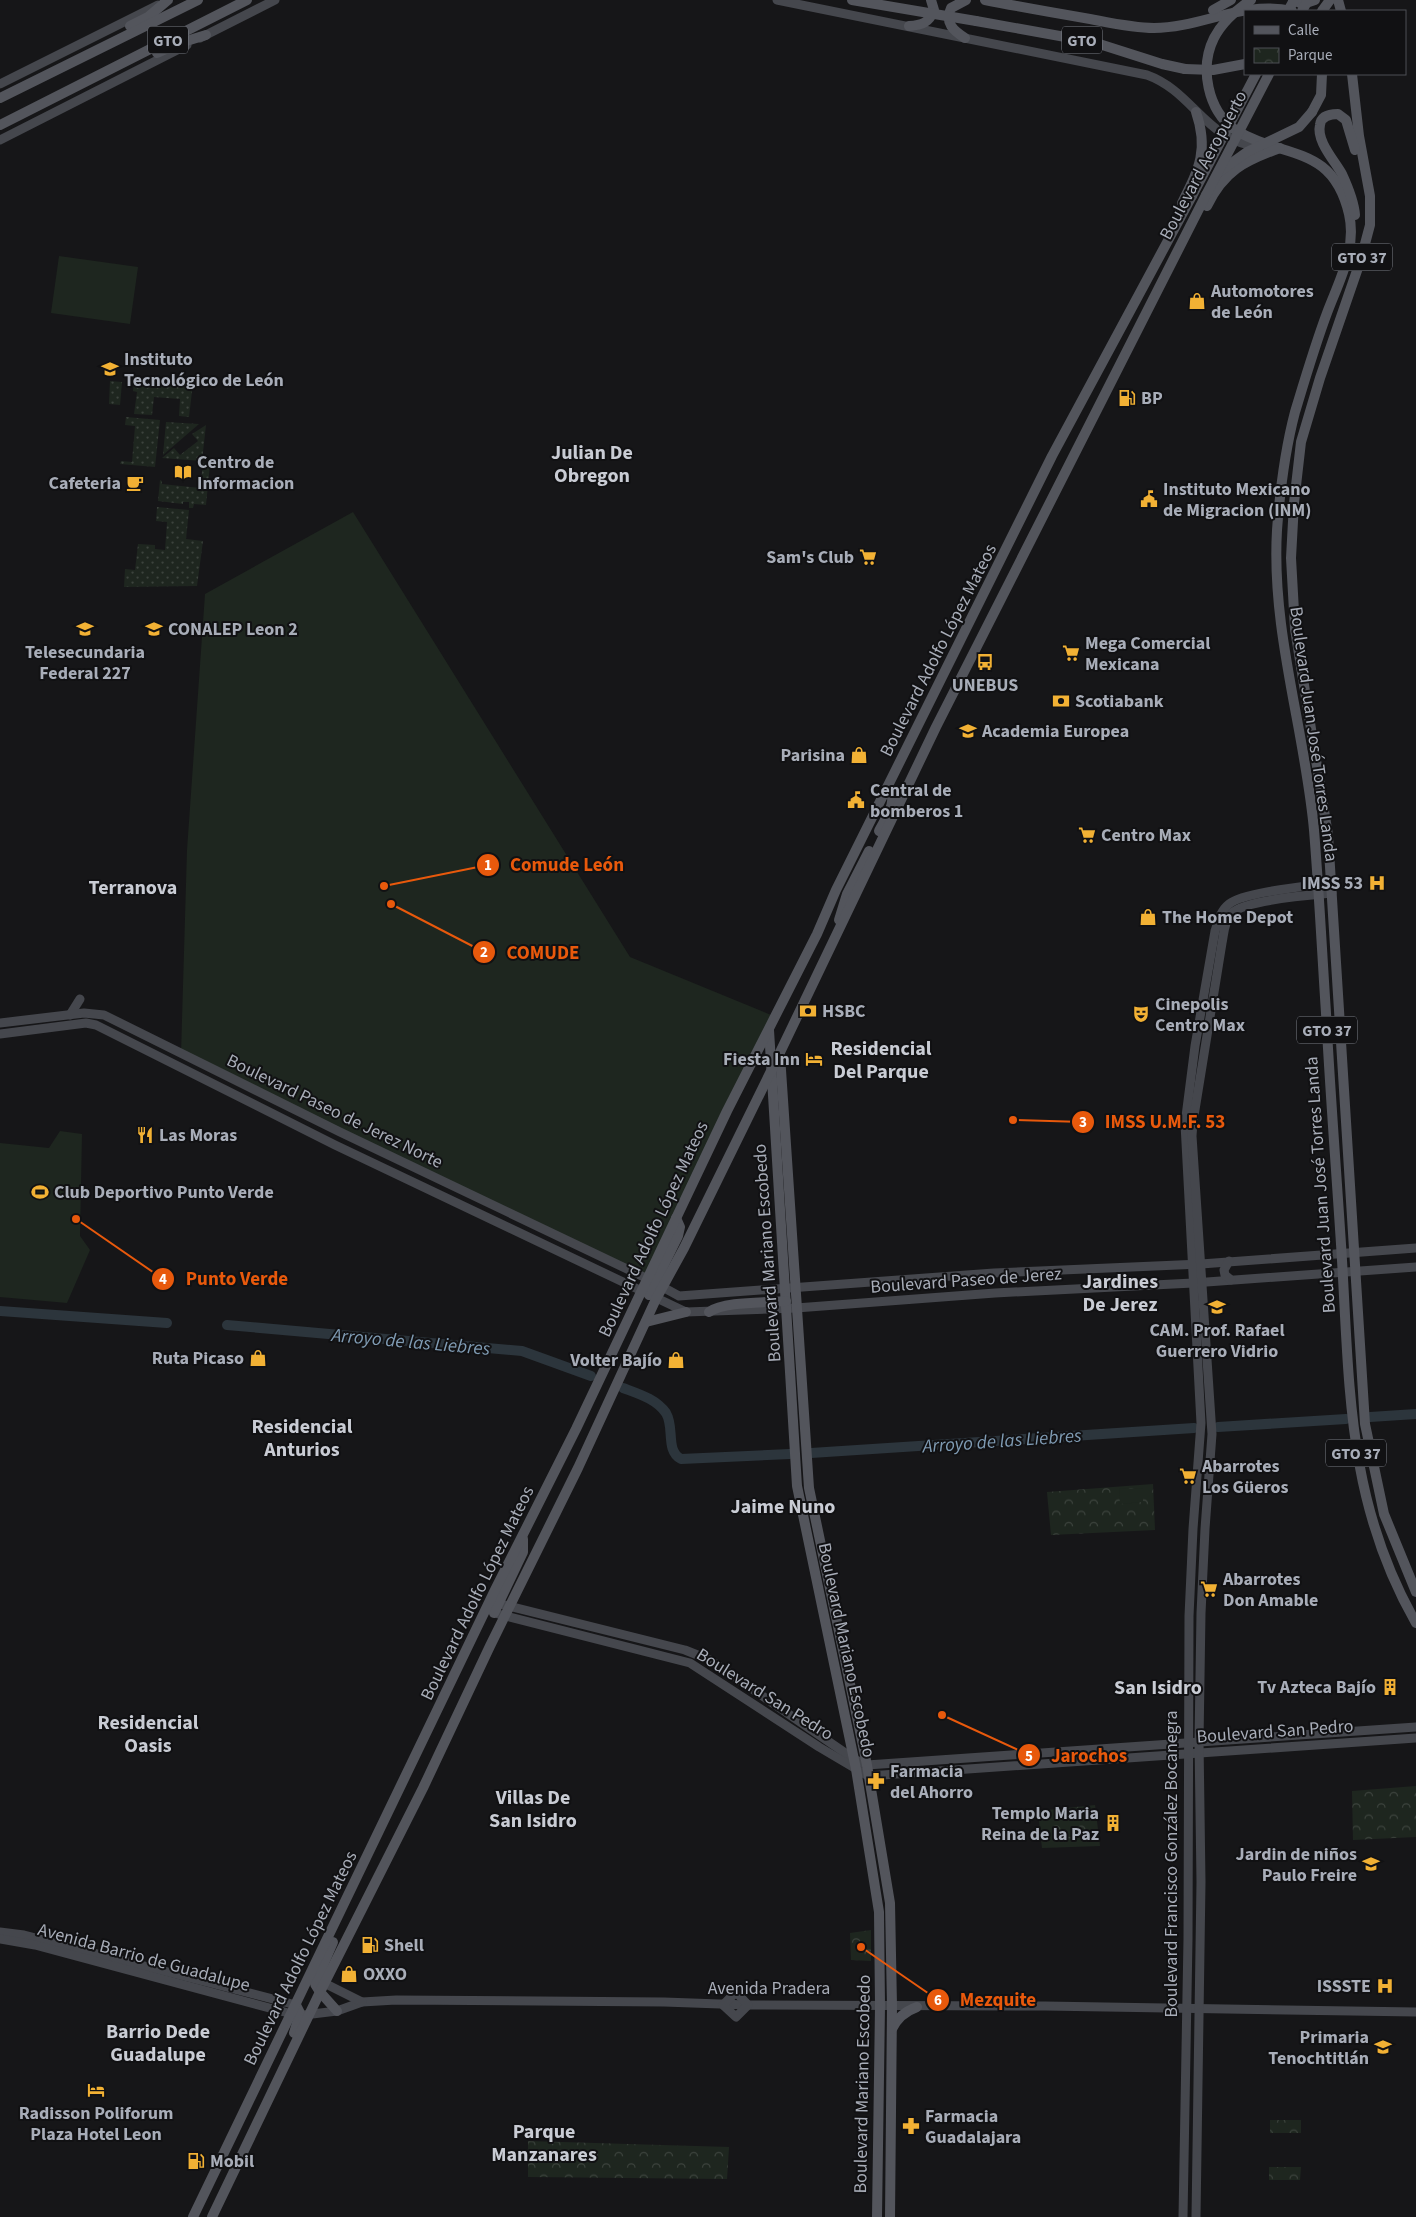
<svg xmlns="http://www.w3.org/2000/svg" width="1416" height="2217" font-family="'Source Sans 3',sans-serif">
  <defs>
    <pattern id="grass-dots" width="8" height="8" patternUnits="userSpaceOnUse" patternTransform="scale(1.25)"><rect width="8" height="8" fill="#1e261f"/><path d="M2 2h.1M6 6h.1" fill="none" stroke="#3c433d" stroke-width="1.8" stroke-linecap="round"/></pattern>
    <pattern id="park-crowns" width="20" height="18" patternUnits="userSpaceOnUse" patternTransform="scale(1.25)"><rect width="20" height="18" fill="#1e261f"/><path d="M2 6a3 3 0 1 1 6 0M12 15a3 3 0 1 1 6 0" fill="none" stroke="#3c433d"/></pattern>
  </defs>
  <rect width="100%" height="100%" fill="#161618"/>
  <g fill="url(#grass-dots)">
    <polygon points="155,379 193,383 189,417 179,416 180,399 154,397 152,415 134,414 137,392 133,391 134,381 155,382"/>
    <polygon points="110,381 122,382 120,405 109,404"/>
    <polygon points="126,417 160,420 155,467 120,464 121,461 132,462 135,426 125,425"/>
    <polygon points="166,422 199,424 163,455"/>
    <polygon points="206,425 202,461 162,458 174,448 180,455 198,441 192,434"/>
    <polygon points="203,463 210,464 206,505 194,504 193,508 189,508 189,502 183,502 183,504 158,501 160,480 162,481 162,484 200,488"/>
    <polygon points="157,507 189,510 186,539 203,541 197,586 124,587 125,569 135,570 138,544 155,545 155,549 165,550 167,522 156,521"/>
  </g>
  <g fill="url(#park-crowns)">
    <polygon points="1153,1484 1155,1530 1051,1535 1047,1492"/>
    <polygon points="1416,1786 1416,1837 1353,1840 1352,1791"/>
    <polygon points="1095,1805 1100,1846 1042,1848 1038,1811"/>
    <polygon points="871,1930 871,1961 851,1960 850,1933"/>
    <rect x="1270" y="2120" width="31" height="13"/>
    <polygon points="528,2141 729,2147 727,2179 528,2177"/>
    <polygon points="1269,2167 1301,2167 1300,2180 1269,2180"/>
  </g>
  <g fill="#1e261f">
    <polygon points="59,256 138,267 130,324 51,313"/>
    <polygon points="353,512 630,957 776,1017 648,1277 181,1054 187,850 205,594"/>
    <polygon points="60,1131 82,1134 80,1236 90,1250 67,1303 0,1297 0,1143 49,1148"/>
    <polygon points="1143,1488 1143,1502 1120,1504 1119,1489"/>
  </g>
  <g fill="none" stroke-linecap="round" stroke-linejoin="round">
    <g stroke="#2c353c" stroke-width="10">
      <polyline points="0,1311 167,1323"/>
      <polyline points="227,1325 522,1351 591,1376"/>
      <path d="M 623,1388 C 639,1394 656,1399 666,1413 C 675,1428 665,1450 681,1459 L 790,1454"/>
      <polyline points="1370,1417 1416,1414"/>
      <polyline points="1218,1427 1346,1419"/>
      <polyline points="811,1453 1194,1428"/>
    </g>
    <g stroke="#45474d" stroke-width="9">
      <path d="M 777,0 L 1147,75 C 1194,92 1205,141 1260,147"/>
      <polyline points="200,38 275,0"/>
      <polyline points="0,84 158,5"/>
      <polyline points="0,140 187,45"/>
      <polyline points="70,1015 80,999"/>
      <polyline points="0,1023 84,1013 104,1015 340,1132 648,1279 679,1296 994,1273 1201,1264 1416,1248"/>
      <polyline points="0,1034 86,1023 96,1025 335,1145 686,1312 796,1308 995,1293 1193,1283 1416,1267"/>
      <polyline points="1229,1261 1224,1270 1225,1275 1231,1280"/>
      <polyline points="492,1602 685,1650 710,1660 854,1759 867,1765 1416,1727"/>
      <polyline points="498,1614 690,1663 819,1747 868,1776 1416,1738"/>
      <polyline points="0,1932 24,1935 296,2005"/>
      <polyline points="0,1939 35,1945 292,2014 304,2015 337,2011 362,2002 396,2000 664,2002 748,2005 1045,2006 1416,2012"/>
      <polyline points="320,1981 362,2002"/>
      <polygon points="736,1992 748,2005 736,2017 723,2005"/>
      <path d="M 1183,2217 L 1188,1939 L 1189,1616 L 1193,1529 L 1201,1423 L 1185,1124 L 1195,1046 L 1215,931 C 1218,922 1220,911 1229,904 C 1244,892 1310,886 1331,883"/>
      <path d="M 1196,2217 L 1201,1882 L 1199,1741 L 1201,1613 L 1205,1529 L 1212,1434 L 1192,1136 L 1193,1122 L 1222,943 C 1224,934 1224,920 1232,913 C 1245,900 1311,895 1332,893"/>
    </g>
    <g stroke="#53555c" stroke-width="10">
      <path d="M 985,0 C 1020,7 1055,13 1090,19 C 1111,23 1133,28 1154,28 C 1201,28 1243,0 1292,11"/>
      <polyline points="1293,0 1303,4 1315,0"/>
      <polyline points="1338,0 1341,11"/>
      <polyline points="1213,10 1231,0"/>
      <polyline points="1322,11 1330,0"/>
      <polyline points="976,21 1093,42 1162,64 1185,69"/>
      <polyline points="130,26 148,17 168,0"/>
      <path d="M 909,26 C 922,25 929,23 934,10 L 931,0"/>
      <path d="M 965,38 C 954,31 944,23 951,8 L 966,0"/>
      <polyline points="157,53 180,43 206,35"/>
      <polyline points="1352,74 1359,136 1370,196 1370,225 1361,259 1320,378 1301,442 1294,503 1291,558 1295,629 1328,835 1365,1424 1384,1514 1416,1592"/>
      <polyline points="0,98 198,0"/>
      <polyline points="1312,112 1321,95 1322,74"/>
      <polyline points="0,125 247,0"/>
      <path d="M 1234,129 C 1282,160 1332,142 1349,214 C 1357,249 1339,281 1327,313 C 1315,345 1305,379 1295,412 C 1285,450 1280,490 1277,530 C 1271,632 1305,730 1314,830 C 1319,891 1322,952 1326,1013 C 1330,1090 1336,1167 1341,1244 C 1350,1381 1345,1499 1416,1623"/>
      <path d="M 1182,203 C 1199,169 1209,150 1196,112"/>
      <path d="M 1207,206 C 1224,171 1244,161 1280,148"/>
      <path d="M 1355,215 C 1354,201 1348,187 1342,174 C 1335,161 1316,141 1320,125 C 1321,116 1330,114 1338,114 L 1346,120 L 1355,150"/>
      <path d="M 879,831 C 886,817 899,801 888,787"/>
      <polyline points="839,920 847,894 869,851"/>
      <polyline points="769,1030 797,1486 856,1769 879,1912 880,2006 877,2217"/>
      <polyline points="780,1055 809,1488 867,1765 890,1903 892,2006 890,2217"/>
      <polyline points="649,1295 678,1236 680,1227 676,1218"/>
      <path d="M 709,1312 C 724,1301 766,1303 786,1301"/>
      <polyline points="646,1322 686,1312"/>
      <polyline points="494,1613 523,1552 523,1539"/>
      <polyline points="333,1942 315,1984 320,1992 337,2011"/>
      <path d="M 892,2029 C 897,2018 906,2011 917,2007"/>
      <polyline points="294,2033 300,2013 296,2005"/>
      <polyline points="193,2217 495,1590 576,1429 727,1111 817,934 836,890 1052,456 1192,196"/>
      <polyline points="212,2217 320,1992 423,1788 490,1646 578,1468 656,1299 684,1248 772,1069 936,727 1206,195"/>
    </g>
    <g stroke="#53555c" stroke-width="10">
      <polyline points="852,0 976,21"/>
      <polyline points="1288,11 1294,0"/>
      <polyline points="1302,11 1308,0"/>
      <polyline points="1185,69 1213,70 1245,64"/>
      <path d="M 1234,129 C 1208,110 1199,68 1214,38 C 1222,22 1236,10 1251,0"/>
      <polyline points="1219,172 1247,152 1299,127 1312,112"/>
      <polyline points="1206,195 1269,74"/>
      <polyline points="1192,196 1256,74"/>
    </g>
  </g>
  <defs>
    <g id="shop-bare" transform="scale(1.35)"><path d="M-5-2.5h2.3a2.7 3.5 0 0 1 5.4 0H5L5.5 6h-11ZM-1.5-2.5h3a1.5 2.3 0 0 0-3 0Z" fill="#f2b134" stroke="#111113" stroke-width="2.5" paint-order="stroke"/></g>
    <g id="university-bare" transform="scale(1.35)"><path d="M0-5L7-2L0 1L-7-2ZM-4 1L0 2.5L4 1V4Q0 6-4 4Z" fill="#f2b134" stroke="#111113" stroke-width="2.5" paint-order="stroke"/></g>
    <g id="fuel-bare" transform="scale(1.35)"><path d="M-5.5-6h7V0h2V4h1.3V-2.5L3-4.5l.8-.8L6-3V5H2.5V1h-1V6h-7ZM-4.2-4.7v3.2H.2V-4.7Z" fill="#f2b134" stroke="#111113" stroke-width="2.5" paint-order="stroke"/></g>
    <g id="library-bare" transform="scale(1.35)"><path d="M-6-4Q-3-5.5-.7-3.5V5Q-3 3-6 4ZM6-4Q3-5.5 .7-3.5V5Q3 3 6 4Z" fill="#f2b134" stroke="#111113" stroke-width="2.5" paint-order="stroke"/></g>
    <g id="cafe-bare" transform="scale(1.35)"><path d="M-5.5-4.5H6V0H3Q3 3.5 0 3.5H-2.5Q-5.5 3.5-5.5 0ZM3-3.2v2h1.7v-2ZM-6 4.5H4V6H-6Z" fill="#f2b134" stroke="#111113" stroke-width="2.5" paint-order="stroke"/></g>
    <g id="civic-bare" transform="scale(1.35)"><path d="M-.6-6.5H3V-4.5H.6V-3L4-1V1h2V6H-6V1h2V-1L-.6-3ZM-1.2 2.5V6h2.4V2.5Z" fill="#f2b134" stroke="#111113" stroke-width="2.5" paint-order="stroke"/></g>
    <g id="supermarket-bare" transform="scale(1.35)"><path d="M-6-5.5h2.5l.6 2H6L4.5 2H-2.5L-4.4-4H-6ZM-1.5 3.2a1.3 1.3 0 1 0 .1 0ZM3 3.2a1.3 1.3 0 1 0 .1 0Z" fill="#f2b134" stroke="#111113" stroke-width="2.5" paint-order="stroke"/></g>
    <g id="school-bare" transform="scale(1.35)"><path d="M0-5L7-2L0 1L-7-2ZM-4 1L0 2.5L4 1V4Q0 6-4 4Z" fill="#f2b134" stroke="#111113" stroke-width="2.5" paint-order="stroke"/></g>
    <g id="bus-bare" transform="scale(1.35)"><path d="M-5-6H5V4H4V6H2V4H-2V6H-4V4H-5ZM-3.5-4V0h7V-4ZM-3.5 1.2v1.5H-2V1.2ZM2 1.2v1.5H3.5V1.2Z" fill="#f2b134" stroke="#111113" stroke-width="2.5" paint-order="stroke"/></g>
    <g id="bank-bare" transform="scale(1.35)"><path d="M-6-4H6V4H-6ZM0-2.3a2.3 2.3 0 1 0 0 4.6a2.3 2.3 0 1 0 0-4.6Z" fill="#f2b134" stroke="#111113" stroke-width="2.5" paint-order="stroke"/></g>
    <g id="hospital-bare" transform="scale(1.35)"><path d="M-5-5h3v3.5h4V-5h3V5h-3V1.5h-4V5h-3Z" fill="#f2b134" stroke="#111113" stroke-width="2.5" paint-order="stroke"/></g>
    <g id="theatre-bare" transform="scale(1.35)"><path d="M-5-5.5Q0-4 5-5.5V0Q5 5 0 6Q-5 5-5 0ZM-3.3-2.5H-1v1.5H-3.3ZM1-2.5H3.3v1.5H1ZM-2.8 1Q0 5.5 2.8 1Z" fill="#f2b134" stroke="#111113" stroke-width="2.5" paint-order="stroke"/></g>
    <g id="hotel-bare" transform="scale(1.35)"><path d="M-6-4.5h1.5V1H6V5H4.5V3h-9V5H-6ZM-4 0a1.8 1.8 0 1 1 3.6 0ZM.5 0V-2.5h3Q6-2.5 6 0Z" fill="#f2b134" stroke="#111113" stroke-width="2.5" paint-order="stroke"/></g>
    <g id="restaurant-bare" transform="scale(1.35)"><path d="M-5-6h1v4h1v-4h1v4h1v-4h1v5L-1.5 .5V6h-2V.5L-5-1ZM5-6V6H3V1.5H1.5Q1.5-4 5-6Z" fill="#f2b134" stroke="#111113" stroke-width="2.5" paint-order="stroke"/></g>
    <g id="stadium-bare" transform="scale(1.35)"><path d="M0-5a6.5 5 0 1 0 0 10a6.5 5 0 1 0 0-10ZM-3.5-1.8h7v3.6h-7Z" fill="#f2b134" stroke="#111113" stroke-width="2.5" paint-order="stroke"/></g>
    <g id="building-bare" transform="scale(1.35)"><path d="M-4-6H4V6H1V3H-1V6H-4ZM-2.5-4.3h1.7v1.8h-1.7ZM.8-4.3h1.7v1.8H.8ZM-2.5-1h1.7V.8h-1.7ZM.8-1h1.7V.8H.8Z" fill="#f2b134" stroke="#111113" stroke-width="2.5" paint-order="stroke"/></g>
    <g id="pharmacy-bare" transform="scale(1.35)"><path d="M-2-6h4v4h4v4h-4v4h-4v-4h-4v-4h4Z" fill="#f2b134" stroke="#111113" stroke-width="2.5" paint-order="stroke"/></g>
  </defs>
  <g fill-rule="evenodd">
    <use href="#shop-bare" x="1197" y="301"/>
    <use href="#university-bare" x="110" y="369"/>
    <use href="#fuel-bare" x="1127" y="398"/>
    <use href="#library-bare" x="183" y="472"/>
    <use href="#cafe-bare" x="135" y="483"/>
    <use href="#civic-bare" x="1149" y="499"/>
    <use href="#supermarket-bare" x="868" y="557"/>
    <use href="#school-bare" x="85" y="629"/>
    <use href="#school-bare" x="154" y="629"/>
    <use href="#supermarket-bare" x="1071" y="653"/>
    <use href="#bus-bare" x="985" y="662"/>
    <use href="#bank-bare" x="1061" y="701"/>
    <use href="#school-bare" x="968" y="731"/>
    <use href="#shop-bare" x="859" y="755"/>
    <use href="#civic-bare" x="856" y="800"/>
    <use href="#supermarket-bare" x="1087" y="835"/>
    <use href="#hospital-bare" x="1377" y="883"/>
    <use href="#shop-bare" x="1148" y="917"/>
    <use href="#bank-bare" x="808" y="1011"/>
    <use href="#theatre-bare" x="1141" y="1014"/>
    <use href="#hotel-bare" x="814" y="1059"/>
    <use href="#restaurant-bare" x="145" y="1135"/>
    <use href="#stadium-bare" x="40" y="1192"/>
    <use href="#school-bare" x="1217" y="1307"/>
    <use href="#shop-bare" x="258" y="1358"/>
    <use href="#shop-bare" x="676" y="1360"/>
    <use href="#supermarket-bare" x="1188" y="1476"/>
    <use href="#supermarket-bare" x="1209" y="1589"/>
    <use href="#building-bare" x="1390" y="1687"/>
    <use href="#pharmacy-bare" x="876" y="1781"/>
    <use href="#building-bare" x="1113" y="1823"/>
    <use href="#school-bare" x="1371" y="1864"/>
    <use href="#fuel-bare" x="370" y="1945"/>
    <use href="#shop-bare" x="349" y="1974"/>
    <use href="#hospital-bare" x="1385" y="1986"/>
    <use href="#school-bare" x="1383" y="2047"/>
    <use href="#hotel-bare" x="96" y="2090"/>
    <use href="#pharmacy-bare" x="911" y="2126"/>
    <use href="#fuel-bare" x="196" y="2161"/>
  </g>
  <g text-anchor="middle" stroke-width="4" stroke-linejoin="round" paint-order="stroke">
    <g fill="#111113" stroke="#7b7e86" stroke-width="1">
      <rect x="148" y="26.5" width="40" height="27" rx="4"/>
      <rect x="1062" y="26.5" width="40" height="27" rx="4"/>
      <rect x="1332" y="243.5" width="60" height="27" rx="4"/>
      <rect x="1297" y="1016.5" width="60" height="27" rx="4"/>
      <rect x="1326" y="1439.5" width="60" height="27" rx="4"/>
    </g>
    <g font-size="16" font-weight="bold" fill="#a8adb8">
      <text x="168" y="46">GTO</text>
      <text x="1082" y="46">GTO</text>
      <text x="1362" y="263">GTO 37</text>
      <text x="1327" y="1036">GTO 37</text>
      <text x="1356" y="1459">GTO 37</text>
    </g>
    <g font-size="18" fill="#a8adb8" stroke="#111113">
      <text transform="translate(1203 165) rotate(-62)" y="6">Boulevard Aeropuerto</text>
      <text transform="translate(938 650) rotate(-63)" y="6">Boulevard Adolfo López Mateos</text>
      <text transform="translate(1314 734) rotate(82)" y="6">Boulevard Juan José Torres Landa</text>
      <text transform="translate(335 1111) rotate(26)" y="6">Boulevard Paseo de Jerez Norte</text>
      <text transform="translate(1320 1185) rotate(-94)" y="6">Boulevard Juan José Torres Landa</text>
      <text transform="translate(653 1229) rotate(-65)" y="6">Boulevard Adolfo López Mateos</text>
      <text transform="translate(767 1253) rotate(-94)" y="6">Boulevard Mariano Escobedo</text>
      <text transform="translate(966 1280) rotate(-4)" y="6">Boulevard Paseo de Jerez</text>
      <text transform="translate(477 1593) rotate(-64)" y="6">Boulevard Adolfo López Mateos</text>
      <text transform="translate(847 1650) rotate(78)" y="6">Boulevard Mariano Escobedo</text>
      <text transform="translate(765 1694) rotate(32)" y="6">Boulevard San Pedro</text>
      <text transform="translate(1275 1731) rotate(-4)" y="6">Boulevard San Pedro</text>
      <text transform="translate(1171 1864) rotate(-90)" y="6">Boulevard Francisco González Bocanegra</text>
      <text transform="translate(144 1957) rotate(15)" y="6">Avenida Barrio de Guadalupe</text>
      <text transform="translate(300 1958) rotate(-64)" y="6">Boulevard Adolfo López Mateos</text>
      <text x="769" y="1994">Avenida Pradera</text>
      <text transform="translate(862 2084) rotate(-89)" y="6">Boulevard Mariano Escobedo</text>
    </g>
    <g font-size="18" font-weight="bold" fill="#a8adb8" stroke="#111113" text-anchor="start">
      <text x="1211" y="297">Automotores<tspan x="1211" dy="21">de León</tspan></text>
      <text x="124" y="365">Instituto<tspan x="124" dy="21">Tecnológico de León</tspan></text>
      <text x="1141" y="404">BP</text>
      <text x="197" y="468">Centro de<tspan x="197" dy="21">Informacion</tspan></text>
      <text x="121" y="489" text-anchor="end">Cafeteria</text>
      <text x="1163" y="495">Instituto Mexicano<tspan x="1163" dy="21">de Migracion (INM)</tspan></text>
      <text x="854" y="563" text-anchor="end">Sam's Club</text>
      <text x="168" y="635">CONALEP Leon 2</text>
      <text x="1085" y="649">Mega Comercial<tspan x="1085" dy="21">Mexicana</tspan></text>
      <text x="85" y="658" text-anchor="middle">Telesecundaria<tspan x="85" dy="21">Federal 227</tspan></text>
      <text x="985" y="691" text-anchor="middle">UNEBUS</text>
      <text x="1075" y="707">Scotiabank</text>
      <text x="982" y="737">Academia Europea</text>
      <text x="845" y="761" text-anchor="end">Parisina</text>
      <text x="870" y="796">Central de<tspan x="870" dy="21">bomberos 1</tspan></text>
      <text x="1101" y="841">Centro Max</text>
      <text x="1363" y="889" text-anchor="end">IMSS 53</text>
      <text x="1162" y="923">The Home Depot</text>
      <text x="1155" y="1010">Cinepolis<tspan x="1155" dy="21">Centro Max</tspan></text>
      <text x="822" y="1017">HSBC</text>
      <text x="800" y="1065" text-anchor="end">Fiesta Inn</text>
      <text x="159" y="1141">Las Moras</text>
      <text x="54" y="1198">Club Deportivo Punto Verde</text>
      <text x="1217" y="1336" text-anchor="middle">CAM. Prof. Rafael<tspan x="1217" dy="21">Guerrero Vidrio</tspan></text>
      <text x="244" y="1364" text-anchor="end">Ruta Picaso</text>
      <text x="662" y="1366" text-anchor="end">Volter Bajío</text>
      <text x="1202" y="1472">Abarrotes<tspan x="1202" dy="21">Los Güeros</tspan></text>
      <text x="1223" y="1585">Abarrotes<tspan x="1223" dy="21">Don Amable</tspan></text>
      <text x="1376" y="1693" text-anchor="end">Tv Azteca Bajío</text>
      <text x="890" y="1777">Farmacia<tspan x="890" dy="21">del Ahorro</tspan></text>
      <text x="1099" y="1819" text-anchor="end">Templo Maria<tspan x="1099" dy="21">Reina de la Paz</tspan></text>
      <text x="1357" y="1860" text-anchor="end">Jardin de niños<tspan x="1357" dy="21">Paulo Freire</tspan></text>
      <text x="384" y="1951">Shell</text>
      <text x="363" y="1980">OXXO</text>
      <text x="1371" y="1992" text-anchor="end">ISSSTE</text>
      <text x="1369" y="2043" text-anchor="end">Primaria<tspan x="1369" dy="21">Tenochtitlán</tspan></text>
      <text x="96" y="2119" text-anchor="middle">Radisson Poliforum<tspan x="96" dy="21">Plaza Hotel Leon</tspan></text>
      <text x="925" y="2122">Farmacia<tspan x="925" dy="21">Guadalajara</tspan></text>
      <text x="210" y="2167">Mobil</text>
    </g>
    <g font-size="19" font-style="italic" fill="#7f9bb3" stroke="#111113">
      <text transform="translate(411 1341) rotate(5)" y="7">Arroyo de las Liebres</text>
      <text transform="translate(1002 1440) rotate(-4)" y="7">Arroyo de las Liebres</text>
    </g>
    <g font-size="20" font-weight="bold" fill="#c9ccd4" stroke="#111113">
      <text x="592" y="459">Julian De<tspan x="592" dy="23">Obregon</tspan></text>
      <text x="133" y="894">Terranova</text>
      <text x="881" y="1055">Residencial<tspan x="881" dy="23">Del Parque</tspan></text>
      <text x="1120" y="1288">Jardines<tspan x="1120" dy="23">De Jerez</tspan></text>
      <text x="302" y="1433">Residencial<tspan x="302" dy="23">Anturios</tspan></text>
      <text x="783" y="1513">Jaime Nuno</text>
      <text x="1158" y="1694">San Isidro</text>
      <text x="148" y="1729">Residencial<tspan x="148" dy="23">Oasis</tspan></text>
      <text x="533" y="1804">Villas De<tspan x="533" dy="23">San Isidro</tspan></text>
      <text x="158" y="2038">Barrio Dede<tspan x="158" dy="23">Guadalupe</tspan></text>
      <text x="544" y="2138">Parque<tspan x="544" dy="23">Manzanares</tspan></text>
    </g>
  </g>
  <path fill="none" stroke="#e8590c" stroke-width="2" d="M384 886L488 865M391 904L484 952M1013 1120L1083 1122M76 1219L163 1279M942 1715L1029 1755M861 1947L938 2000"/>
  <g fill="#e8590c" stroke="#111113" stroke-width="2">
    <circle cx="384" cy="886" r="5"/>
    <circle cx="391" cy="904" r="5"/>
    <circle cx="1013" cy="1120" r="5"/>
    <circle cx="76" cy="1219" r="5"/>
    <circle cx="942" cy="1715" r="5"/>
    <circle cx="861" cy="1947" r="5"/>
    <circle cx="488" cy="865" r="12"/>
    <circle cx="484" cy="952" r="12"/>
    <circle cx="1083" cy="1122" r="12"/>
    <circle cx="163" cy="1279" r="12"/>
    <circle cx="1029" cy="1755" r="12"/>
    <circle cx="938" cy="2000" r="12"/>
  </g>
  <g font-size="15" text-anchor="middle" font-weight="bold" fill="#fff">
    <text x="488" y="870">1</text>
    <text x="484" y="957">2</text>
    <text x="1083" y="1127">3</text>
    <text x="163" y="1284">4</text>
    <text x="1029" y="1761">5</text>
    <text x="938" y="2005">6</text>
  </g>
  <g font-size="19" text-anchor="middle" font-weight="bold" fill="#e8590c" stroke="#111113" stroke-width="4" stroke-linejoin="round" paint-order="stroke">
    <text x="567" y="871">Comude León</text>
    <text x="543" y="959">COMUDE</text>
    <text x="1165" y="1128">IMSS U.M.F. 53</text>
    <text x="237" y="1285">Punto Verde</text>
    <text x="1089" y="1762">Jarochos</text>
    <text x="998" y="2006">Mezquite</text>
  </g>
  <rect x="1244" y="10" width="162" height="65" fill="#111113" stroke="#4d4f55"/>
  <rect x="1254" y="26" width="25" height="8" fill="#53555c" stroke="#4d4f55"/>
  <text x="1288" y="35" font-size="15" fill="#a8adb8">Calle</text>
  <rect x="1254" y="48" width="25" height="15" fill="url(#park-crowns)" stroke="#4d4f55"/>
  <text x="1288" y="60" font-size="15" fill="#a8adb8">Parque</text>
</svg>
